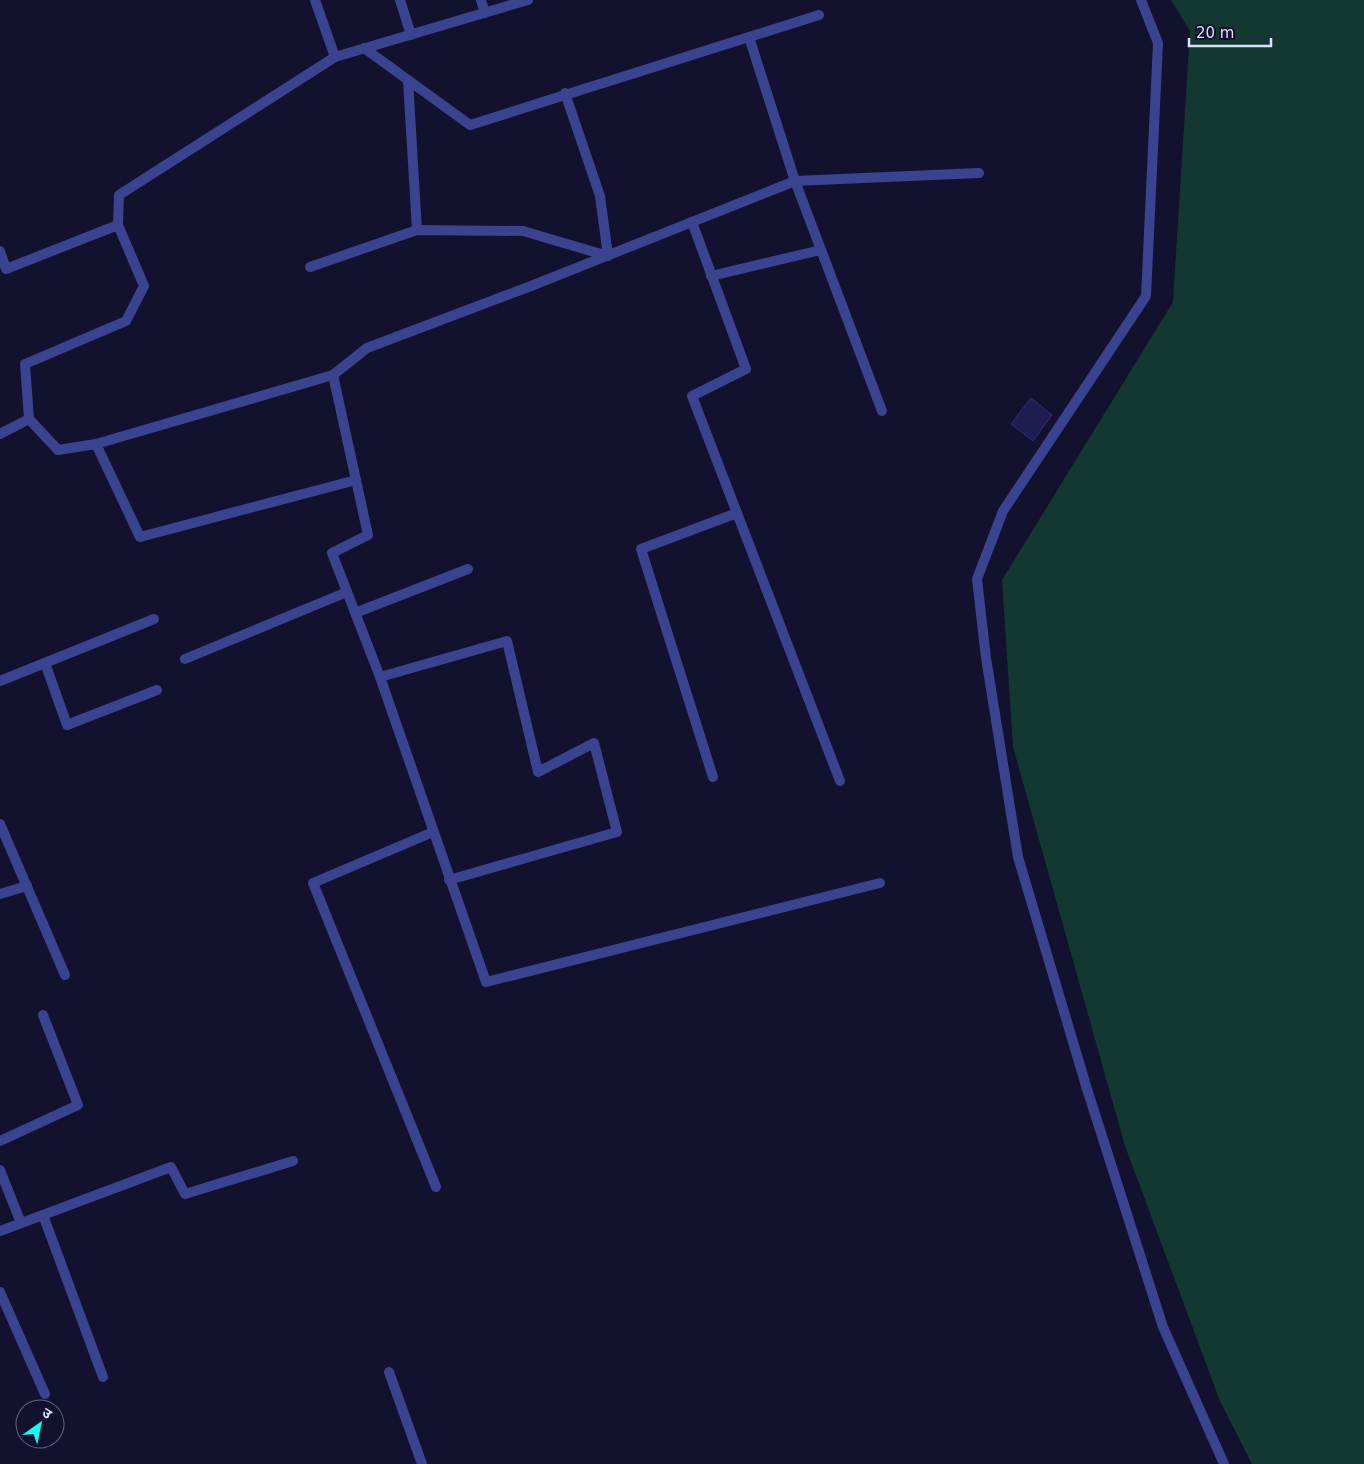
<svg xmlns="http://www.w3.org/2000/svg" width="1364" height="1464" font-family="'DejaVu Sans','Noto Sans Devanagari',sans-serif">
  <rect width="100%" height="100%" fill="#12112e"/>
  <polygon fill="#133832" points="1171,0 1364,0 1364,1464 1252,1464 1220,1401 1125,1146 1013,747 1002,580 1173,302 1190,31"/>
  <polygon fill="#1f1c50" stroke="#312d7d" points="1031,398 1052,415 1033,441 1011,424"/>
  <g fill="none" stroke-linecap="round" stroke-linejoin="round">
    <polyline stroke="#3a438f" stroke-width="10" points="1141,0 1158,43 1146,296 1003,511 977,579 986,658 1018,857 1087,1089 1163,1327 1224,1464"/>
    <g stroke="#3a438f" stroke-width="10">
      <polyline points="315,0 335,57 528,0"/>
      <polyline points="400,0 411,35"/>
      <polyline points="481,0 485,13"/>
      <polyline points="749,37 795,181 882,411"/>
      <polyline points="364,48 470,125 819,15"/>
      <polyline points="408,80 417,230"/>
      <polyline points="692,222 746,369 692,396 840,781"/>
      <polyline points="0,251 6,269 118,225 119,195 335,57"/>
      <polyline points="310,267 417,230 523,231 608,256 600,196 565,93"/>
      <polyline points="711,276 821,250"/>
      <polyline points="333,375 368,535 332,553 380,677 486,982 880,883"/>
      <polyline points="29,419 25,364 126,321 144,286 118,225"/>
      <polyline points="0,434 29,419 58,450 96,444 333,375 367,348 531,286 795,181 979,173"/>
      <polyline points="96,444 140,537 356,480"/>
      <polyline points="355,613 468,569"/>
      <polyline points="185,659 347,592"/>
      <polyline points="45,663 67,725 157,690"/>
      <polyline points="380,677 507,641 538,772 594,743 617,832 449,880"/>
      <polyline points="0,681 154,619"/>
      <polyline points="713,777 641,549 737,513"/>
      <polyline points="0,824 65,975"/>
      <polyline points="433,832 313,883 436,1187"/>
      <polyline points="0,894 27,886"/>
      <polyline points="0,1141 78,1105 43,1015"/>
      <polyline points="0,1170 21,1223"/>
      <polyline points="43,1215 103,1377"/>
      <polyline points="0,1231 171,1167 185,1194 293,1161"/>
      <polyline points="0,1292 45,1394"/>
      <polyline points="389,1372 422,1464"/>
    </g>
  </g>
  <g transform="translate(40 1424) rotate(33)"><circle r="24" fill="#12112e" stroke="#646382"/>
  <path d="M0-4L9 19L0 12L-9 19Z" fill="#0afff5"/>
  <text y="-8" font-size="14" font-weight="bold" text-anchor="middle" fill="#dedfff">उ</text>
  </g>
  <path d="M1189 38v8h82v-8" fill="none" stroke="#dedfff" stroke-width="2.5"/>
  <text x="1196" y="38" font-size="15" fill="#dedfff" stroke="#12112e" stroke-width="4" paint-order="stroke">20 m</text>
</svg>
